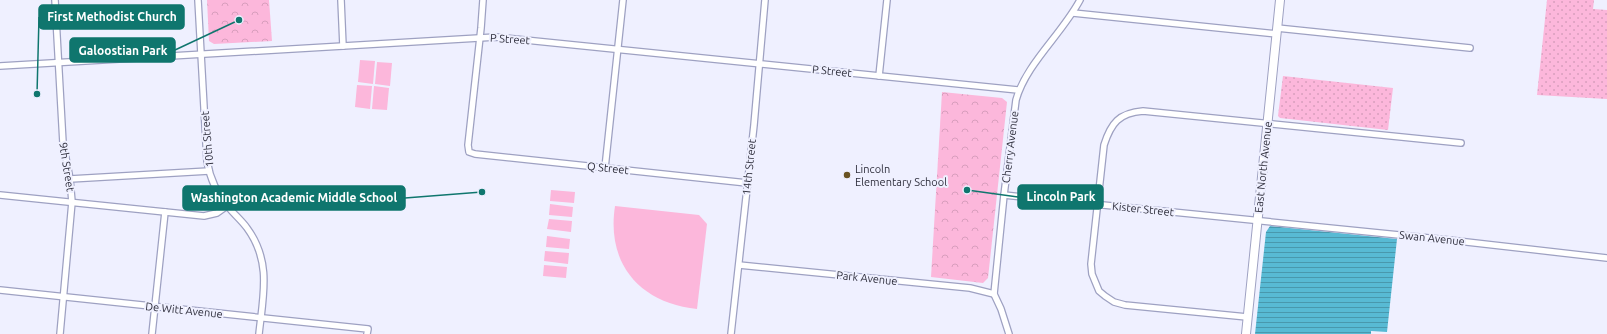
<svg xmlns="http://www.w3.org/2000/svg" width="1607" height="334" font-family="Ubuntu,sans-serif">
  <defs>
    <pattern id="grass-dots" width="8" height="8" patternUnits="userSpaceOnUse"><rect width="8" height="8" fill="#fcb7db"/><path d="M2 2h.1M6 6h.1" fill="none" stroke="#d89ebd" stroke-width="1.8" stroke-linecap="round"/></pattern>
    <pattern id="forest-crowns" width="20" height="18" patternUnits="userSpaceOnUse"><rect width="20" height="18" fill="#fcb7db"/><path d="M2 6a3 3 0 1 1 6 0M12 15a3 3 0 1 1 6 0" fill="none" stroke="#d89ebd"/></pattern>
    <pattern id="water-rules" width="6" height="5" patternUnits="userSpaceOnUse"><rect width="6" height="5" fill="#58bad4"/><path d="M0 2.5h6" fill="none" stroke="#4998ad"/></pattern>
  </defs>
  <rect width="100%" height="100%" fill="#eff0ff"/>
  <g fill="url(#grass-dots)">
    <polygon points="1547,0 1594,0 1593,9 1607,10 1607,99 1537,95"/>
    <polygon points="1283,76 1393,88 1388,130 1280,118 1278,116"/>
  </g>
  <g fill="url(#forest-crowns)">
    <polygon points="207,0 269,0 272,41 214,44 209,41"/>
    <polygon points="942,92 1002,98 1007,102 988,278 983,283 931,277"/>
  </g>
  <g fill="#fcb7db">
    <polygon points="360,60 375,61 373,84 358,82"/>
    <polygon points="377,62 392,63 390,86 375,84"/>
    <polygon points="357,85 372,86 370,109 355,107"/>
    <polygon points="374,86 389,88 387,110 372,109"/>
    <polygon points="551,190 575,192 574,203 550,201"/>
    <polygon points="550,204 573,207 572,217 549,215"/>
    <path d="M 615,206 L 699,215 L 707,224 L 697,309 C 640,303 606,264 615,206 Z"/>
    <polygon points="549,219 572,221 571,232 547,229"/>
    <polygon points="547,236 570,239 569,249 546,247"/>
    <polygon points="545,251 569,253 568,264 544,261"/>
    <polygon points="544,265 567,267 566,278 543,276"/>
  </g>
  <polygon fill="url(#water-rules)" points="1270,226 1397,239 1387,332 1371,331 1371,334 1255,334 1266,232"/>
  <g fill="none" stroke-linecap="round" stroke-linejoin="round">
    <g stroke="#9ea1c2" stroke-width="8">
      <g id="street">
        <polyline points="55,0 63,143 70,179 72,202 60,334"/>
        <path d="M 198,0 L 207,161 C 210,179 217,194 229,208 C 235,215 242,221 247,228 C 272,262 263,296 259,334"/>
        <polyline points="341,0 343,46"/>
        <polyline points="483,0 481,28 468,145 469,152 475,154 747,183"/>
        <polyline points="1073,13 1277,34"/>
        <polyline points="1277,28 1470,48"/>
        <polyline points="0,66 496,37 1018,90"/>
        <polyline points="879,76 887,0"/>
        <polyline points="605,168 623,0"/>
        <polyline points="70,179 209,171"/>
        <polyline points="0,195 204,216 217,213 227,206"/>
        <polyline points="1004,195 1449,240 1607,258"/>
        <polyline points="739,265 970,288 994,294"/>
        <polyline points="0,290 368,329 367,334"/>
        <path d="M 1247,317 L 1125,305 L 1114,302 L 1105,296 L 1099,291 L 1092,274 L 1091,264 L 1104,145 C 1111,123 1119,113 1143,111 L 1461,143"/>
        <polyline points="152,334 165,212"/>
        <polyline points="731,334 754,125 765,0"/>
        <path d="M 1009,334 L 1001,309 L 994,294 L 1004,195 L 1016,100 C 1026,64 1062,34 1080,0"/>
      </g>
    </g>
    <g stroke="#9ea1c2" stroke-width="10">
      <polyline id="secondary" points="1246,334 1280,0"/>
    </g>
    <use href="#street" stroke="#fff" stroke-width="5.5"/>
    <use href="#secondary" stroke="#fff" stroke-width="8"/>
  </g>
  <circle fill="#695222" stroke="#eff0ff" stroke-width="1.5" cx="847" cy="175" r="4"/>
  <g text-anchor="middle" stroke-width="4" stroke-linejoin="round" paint-order="stroke">
    <g font-size="11" fill="#2e2e3c" stroke="#eff0ff">
      <text transform="translate(510 39) rotate(4)" y="4">P Street</text>
      <text transform="translate(832 71) rotate(6)" y="4">P Street</text>
      <text transform="translate(207 139) rotate(-95)" y="4">10th Street</text>
      <text transform="translate(1010 147) rotate(-83)" y="4">Cherry Avenue</text>
      <text transform="translate(67 167) rotate(81)" y="4">9th Street</text>
      <text transform="translate(749 167) rotate(-84)" y="4">14th Street</text>
      <text transform="translate(1263 167) rotate(-84)" y="4">East North Avenue</text>
      <text transform="translate(608 168) rotate(6)" y="4">Q Street</text>
      <text transform="translate(1143 209) rotate(6)" y="4">Kister Street</text>
      <text transform="translate(1432 238) rotate(6)" y="4">Swan Avenue</text>
      <text transform="translate(867 278) rotate(6)" y="4">Park Avenue</text>
      <text transform="translate(184 310) rotate(6)" y="4">De Witt Avenue</text>
    </g>
    <g font-size="11" fill="#2e2e3c" stroke="#eff0ff" text-anchor="start">
      <text x="855" y="173">Lincoln<tspan x="855" dy="13">Elementary School</tspan></text>
    </g>
  </g>
  <path fill="none" stroke="#0f766e" stroke-width="1.5" d="M37 94L39 17M239 20L175 50M967 190L1018 197M482 192L405 198"/>
  <g fill="#0f766e" stroke="#eff0ff" stroke-width="1.5">
    <circle cx="37" cy="94" r="4"/>
    <circle cx="239" cy="20" r="4"/>
    <circle cx="967" cy="190" r="4"/>
    <circle cx="482" cy="192" r="4"/>
  </g>
  <g fill="#0f766e" stroke="#0f766e" stroke-width="1.5">
    <rect x="39" y="5" width="145" height="24" rx="4"/>
    <rect x="70" y="38" width="105" height="24" rx="4"/>
    <rect x="1018" y="185" width="85" height="24" rx="4"/>
    <rect x="183" y="186" width="222" height="24" rx="4"/>
  </g>
  <g font-size="12" text-anchor="middle" font-weight="bold" fill="#fff">
    <text x="112" y="21">First Methodist Church</text>
    <text x="123" y="55">Galoostian Park</text>
    <text x="1061" y="201">Lincoln Park</text>
    <text x="294" y="202">Washington Academic Middle School</text>
  </g>
</svg>
